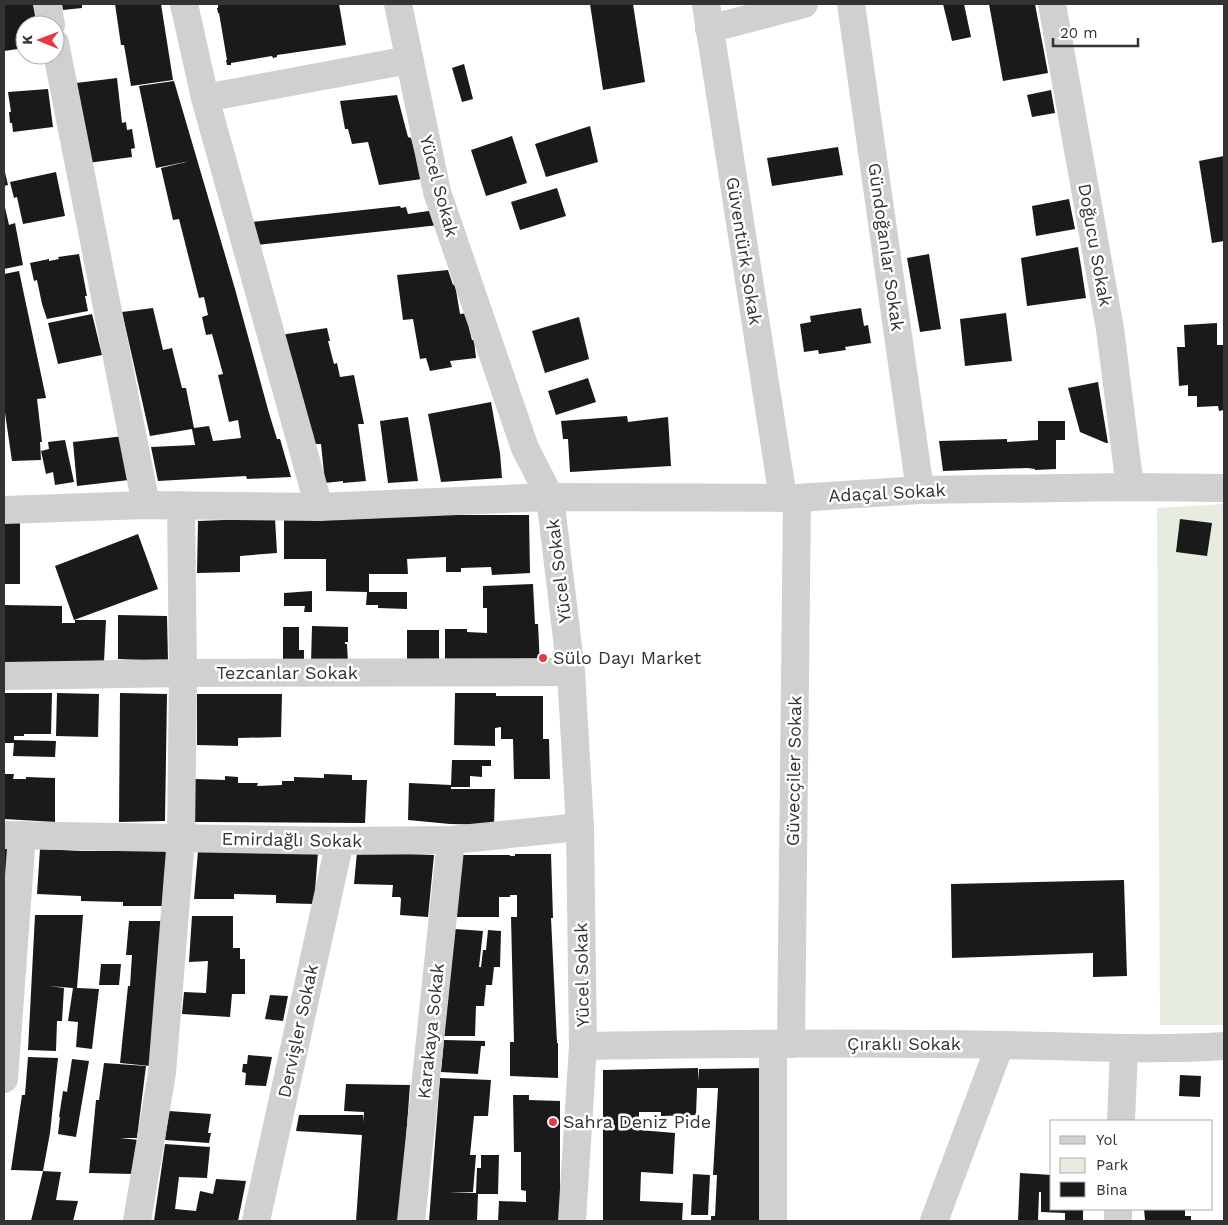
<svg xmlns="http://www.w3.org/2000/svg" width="1228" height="1225" font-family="'Work Sans',sans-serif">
  <rect width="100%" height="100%" fill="#fff"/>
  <polygon fill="#e6ecdf" points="1224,504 1224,1025 1160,1025 1157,508"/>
  <g fill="#1a1a1a">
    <polygon points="4,4 34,4 37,25 25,25 25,48 22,48 23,45 18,46 18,49 4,51"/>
    <polygon points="62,4 82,4 82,8 63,10"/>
    <polygon points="115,4 161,4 173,80 131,86 124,45 121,45"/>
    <polygon points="218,4 339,4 346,45 277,55 277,57 273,58 272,56 231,63 231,65 227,65 226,60 227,60 219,13 218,13 217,8 218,8"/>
    <polygon points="590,4 633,4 645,82 603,90"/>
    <polygon points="943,4 964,4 971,37 952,41"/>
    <polygon points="989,4 1035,4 1048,73 1003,81"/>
    <polygon points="464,64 473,99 462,102 452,68"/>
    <polygon points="117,78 122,123 126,122 127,130 132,129 135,148 131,149 132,157 88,163 76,83"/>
    <polygon points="174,81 235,289 269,413 277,439 280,439 291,477 247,479 246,476 158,481 151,447 195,445 192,429 150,436 122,312 153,308 163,350 172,348 182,388 186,388 194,428 209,426 213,441 241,438 238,420 229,422 218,375 223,374 212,334 206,335 202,317 208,315 204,297 199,298 179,219 173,220 161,168 190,161 156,168 139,86"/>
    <polygon points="48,89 53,127 13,132 12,123 10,123 9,112 11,112 8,92"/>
    <polygon points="1051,90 1055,113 1032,117 1027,95"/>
    <polygon points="397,95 408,137 411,138 422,179 379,185 368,142 352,144 348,129 345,129 340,101"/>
    <polygon points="590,126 598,162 546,177 535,144"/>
    <polygon points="512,136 527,183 486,196 471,150"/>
    <polygon points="838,147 843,175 772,186 767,158"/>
    <polygon points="1224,156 1224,241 1212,243 1199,161"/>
    <polygon points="4,168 8,185 4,186"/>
    <polygon points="56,172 65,216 23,224 17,197 14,198 10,182"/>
    <polygon points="557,188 566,216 520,230 511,202"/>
    <polygon points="1069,199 1075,229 1036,236 1032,206"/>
    <polygon points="4,203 9,225 15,223 23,265 4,269"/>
    <polygon points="400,206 401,208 406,207 408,214 435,210 439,225 257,245 251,222"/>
    <polygon points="1078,247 1086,298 1027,306 1021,258"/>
    <polygon points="79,254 87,296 85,296 88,311 47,319 42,304 37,280 34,281 30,263 49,259 49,261 59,259 58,257"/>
    <polygon points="929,254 941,329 920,332 907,258"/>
    <polygon points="448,270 453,285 455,284 460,314 468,313 472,327 469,328 472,340 474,340 476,358 450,361 452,367 430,371 426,358 420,359 413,319 403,320 397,275"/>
    <polygon points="19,271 46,398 37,399 42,442 40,442 41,460 12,461 4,406 4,274"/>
    <polygon points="861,308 864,326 868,325 871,343 845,347 846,350 819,354 818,350 804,352 800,324 811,322 810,316"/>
    <polygon points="1006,313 1012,361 965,366 960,319"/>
    <polygon points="92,314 102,355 58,364 48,323"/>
    <polygon points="579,317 589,359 545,373 532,331"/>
    <polygon points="1217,323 1217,345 1224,345 1224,410 1219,411 1218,406 1197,407 1197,396 1188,396 1188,385 1179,386 1177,347 1185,347 1184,325"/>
    <polygon points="327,328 330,341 328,341 334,364 337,363 340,377 354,375 364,424 358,424 366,481 343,483 343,481 325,483 321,444 314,444 313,433 311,433 280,335"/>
    <polygon points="588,378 596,402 556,415 548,391"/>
    <polygon points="1098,382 1108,443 1106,443 1080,432 1068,388"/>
    <polygon points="491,402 500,453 502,478 441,482 428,414"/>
    <polygon points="627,416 628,422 668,417 671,466 570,472 568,439 563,439 561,421"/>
    <polygon points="408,417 418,481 388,483 380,421"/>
    <polygon points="1038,421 1065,421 1065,440 1056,440 1056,469 1035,470 1035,469 1027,468 943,471 939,441 1007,439 1007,442 1038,440"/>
    <polygon points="124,436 129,480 77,486 73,442"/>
    <polygon points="65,440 74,482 55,485 53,472 46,474 41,451 49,449 48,442"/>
    <polygon points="446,513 446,515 529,515 530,573 492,575 491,567 461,568 461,572 446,572 446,557 407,559 408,574 369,574 369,592 407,592 407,609 378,608 378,605 366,605 367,592 326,591 326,559 284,559 284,518"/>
    <polygon points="275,518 277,553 240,556 240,572 197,573 198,521"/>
    <polygon points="1180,519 1212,523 1207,556 1176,552"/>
    <rect x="4" y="522" width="16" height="62"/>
    <polygon points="138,534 158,589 74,620 55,566"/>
    <polygon points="533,584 535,624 538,624 540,666 445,668 445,629 467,629 467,632 487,633 487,608 483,608 483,586"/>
    <polygon points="312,591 312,612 304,612 305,606 284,606 284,593"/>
    <polygon points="4,605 62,606 62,623 75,623 75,620 106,620 104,662 4,662"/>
    <polygon points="118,615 167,616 168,661 118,659"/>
    <polygon points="312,626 348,627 348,642 345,642 345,644 347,644 348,664 311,664"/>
    <polygon points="283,627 299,627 299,650 304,650 304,663 283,663"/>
    <rect x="407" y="630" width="32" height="35"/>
    <polygon points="4,693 52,693 51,734 24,734 24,736 14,736 14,740 56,741 55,757 13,756 14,743 4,743"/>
    <polygon points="57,693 99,694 98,737 56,736"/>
    <polygon points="120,693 167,694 165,821 119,822"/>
    <polygon points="455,693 496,693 496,696 543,696 543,739 549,739 550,779 514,779 513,739 501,739 501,727 495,728 495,746 454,745"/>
    <polygon points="197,694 282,694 281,737 238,738 238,746 197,745"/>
    <polygon points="452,760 491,760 491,766 482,766 482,777 470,776 470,787 451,787 451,789 495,789 494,825 450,824 408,820 409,783 451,785"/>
    <polygon points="4,774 14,774 13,779 26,779 26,777 55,778 55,822 4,819"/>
    <polygon points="324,774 352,775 352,780 367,780 365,823 195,822 195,779 225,780 225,776 238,777 238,783 258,783 257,786 282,785 282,781 294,781 294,777 324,778"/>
    <polygon points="4,849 8,849 4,915"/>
    <polygon points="40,849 83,851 168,851 166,906 123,906 123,902 81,901 81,896 37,894"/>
    <polygon points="198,851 318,852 314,904 276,903 276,895 234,894 234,899 194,899"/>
    <polygon points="357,852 434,855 428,917 400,915 401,899 400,897 392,897 393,885 354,884"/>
    <polygon points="515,854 551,854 553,918 551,918 557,1043 558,1043 558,1078 510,1076 510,1042 514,1042 511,917 517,917 517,895 510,895 510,897 499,897 499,917 456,917 462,855 510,855 510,856 515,856"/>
    <polygon points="1124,880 1127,976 1093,977 1093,953 952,958 951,884"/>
    <polygon points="35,915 83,915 77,988 99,989 92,1049 76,1047 78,1022 68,1021 73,988 49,986 64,988 62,1021 57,1021 56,1051 28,1050"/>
    <polygon points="192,916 233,916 233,948 240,948 240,959 245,959 245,994 232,994 230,1017 182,1014 184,992 206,993 208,961 189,962"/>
    <polygon points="129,921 165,921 150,1066 120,1063 128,986 130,986 132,955 126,955"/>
    <polygon points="455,929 483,931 479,967 481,967 483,950 486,950 488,930 501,931 500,967 494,967 492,985 486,985 484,1006 476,1006 475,1036 444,1036"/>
    <polygon points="101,964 121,964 119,985 99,985"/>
    <polygon points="270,995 288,996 283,1021 265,1019"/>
    <polygon points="444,1040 485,1041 485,1046 481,1046 478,1074 441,1072"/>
    <polygon points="248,1055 272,1057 266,1086 245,1085 246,1073 242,1072 243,1064 247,1064"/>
    <polygon points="28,1057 58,1058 50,1133 43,1171 11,1170 22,1095 25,1095"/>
    <polygon points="72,1059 89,1061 76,1137 58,1134 60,1117 59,1117 63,1091 67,1092"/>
    <polygon points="104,1063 146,1066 137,1138 120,1138 139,1140 134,1174 89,1173 96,1100 99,1100"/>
    <polygon points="698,1068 698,1081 699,1069 767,1068 760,1221 711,1221 711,1216 715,1216 717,1175 713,1175 718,1088 697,1088 696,1115 661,1116 661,1112 639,1112 639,1130 675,1133 673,1174 641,1172 640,1201 683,1203 682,1221 603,1221 603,1070"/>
    <polygon points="1180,1075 1201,1076 1200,1097 1179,1096"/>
    <polygon points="440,1078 491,1080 488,1116 474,1116 470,1155 476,1155 473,1192 448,1192 476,1193 477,1168 481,1168 481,1155 499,1155 498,1194 478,1194 477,1221 429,1221"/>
    <polygon points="346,1084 410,1085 400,1221 356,1221 362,1135 296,1131 299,1115 363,1115 363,1122 364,1112 344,1111"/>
    <polygon points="513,1095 529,1095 529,1100 560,1101 560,1221 498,1221 499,1201 526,1202 526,1191 521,1190 521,1152 514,1152"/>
    <polygon points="169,1111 211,1114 208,1133 211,1133 209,1143 165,1140"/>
    <polygon points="165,1144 210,1147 207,1178 179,1177 175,1209 196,1211 200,1191 213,1194 216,1179 246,1181 238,1221 154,1221"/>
    <polygon points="43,1171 61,1172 56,1200 78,1201 73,1221 31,1221"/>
    <polygon points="1020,1173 1052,1175 1052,1209 1083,1209 1083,1221 1065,1221 1065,1213 1041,1212 1041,1192 1039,1192 1038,1221 1018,1221"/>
    <polygon points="693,1174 710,1175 708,1215 691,1215"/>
    <polygon points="1144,1209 1185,1209 1185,1216 1191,1216 1191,1221 1147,1221 1145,1220"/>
  </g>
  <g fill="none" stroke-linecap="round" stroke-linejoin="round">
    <g stroke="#d0d0d0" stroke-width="28">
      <polyline points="47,4 51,25"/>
      <polyline points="184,4 205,98 319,507"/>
      <polyline points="398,4 437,192 525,448 550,497 571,672 580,827 583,1046 572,1221"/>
      <polyline points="706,4 783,498"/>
      <polyline points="851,4 920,490"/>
      <polyline points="1052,4 1110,329 1130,487"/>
      <polyline points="709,29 804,4"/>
      <polyline points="55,43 146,505"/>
      <polyline points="205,98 409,60"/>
      <polyline points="4,510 146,505 319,507 550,497 797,498 920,490 1130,487 1224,488"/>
      <polyline points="4,676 183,673 571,672"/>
      <polyline points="4,835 340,841 451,840 580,827"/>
      <polyline points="791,1044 797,498"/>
      <path d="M 583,1046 C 722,1044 862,1042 1001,1045 C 1075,1046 1150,1051 1224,1046"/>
      <polyline points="4,1079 22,835"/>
      <polyline points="1121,1121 1124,1049"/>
      <polyline points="137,1221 162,1073 181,838 183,673 181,505"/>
      <polyline points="256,1221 340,841"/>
      <polyline points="411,1221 451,840"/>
      <polyline points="773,1221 773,1044"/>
      <polyline points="934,1221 1000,1045"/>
      <polyline points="1118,1221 1118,1209"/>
    </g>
  </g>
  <g fill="#e63946" stroke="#fff" stroke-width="2">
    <circle cx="543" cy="658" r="5"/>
    <circle cx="553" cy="1122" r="5"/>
  </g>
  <g text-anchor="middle" stroke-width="5" stroke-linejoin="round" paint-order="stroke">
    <g font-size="18" fill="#333" stroke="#fff">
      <text transform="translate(439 186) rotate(75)" y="6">Yücel Sokak</text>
      <text transform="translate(1095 245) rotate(80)" y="6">Doğucu Sokak</text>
      <text transform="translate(886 247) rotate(82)" y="6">Gündoğanlar Sokak</text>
      <text transform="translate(744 251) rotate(81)" y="6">Güventürk Sokak</text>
      <text transform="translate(887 493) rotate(-3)" y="6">Adaçal Sokak</text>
      <text transform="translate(559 571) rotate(-97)" y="6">Yücel Sokak</text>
      <text x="287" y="679">Tezcanlar Sokak</text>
      <text transform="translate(794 771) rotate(-89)" y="6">Güvecçiler Sokak</text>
      <text transform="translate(292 840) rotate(1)" y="6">Emirdağlı Sokak</text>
      <text transform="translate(582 975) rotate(-91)" y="6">Yücel Sokak</text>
      <text transform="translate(298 1031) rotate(-78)" y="6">Dervişler Sokak</text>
      <text transform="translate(431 1031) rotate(-84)" y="6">Karakaya Sokak</text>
      <text x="904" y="1050">Çıraklı Sokak</text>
    </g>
    <g font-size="18" fill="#333" stroke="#fff" text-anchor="start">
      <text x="553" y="664">Sülo Dayı Market</text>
      <text x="563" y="1128">Sahra Deniz Pide</text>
    </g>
  </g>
  <rect width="1228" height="1225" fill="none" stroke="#333333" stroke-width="10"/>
  <rect x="1050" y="1120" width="162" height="90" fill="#ffffff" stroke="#adadad"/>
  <rect x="1060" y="1136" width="25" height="8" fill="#d0d0d0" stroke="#adadad"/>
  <text x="1096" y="1145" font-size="15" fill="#333333">Yol</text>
  <rect x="1060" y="1158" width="25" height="15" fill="#e6ecdf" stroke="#adadad"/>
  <text x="1096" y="1170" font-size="15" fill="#333333">Park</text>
  <rect x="1060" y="1182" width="25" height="15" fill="#1a1a1a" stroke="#adadad"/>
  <text x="1096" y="1195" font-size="15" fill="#333333">Bina</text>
  <g transform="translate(40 40) rotate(271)"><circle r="24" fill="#ffffff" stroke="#adadad"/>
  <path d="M0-4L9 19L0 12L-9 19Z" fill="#e63946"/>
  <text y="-8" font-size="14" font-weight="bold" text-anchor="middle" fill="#333333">K</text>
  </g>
  <path d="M1053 38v8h85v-8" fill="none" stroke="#333333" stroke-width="2.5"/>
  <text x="1060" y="38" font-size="15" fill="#333333" stroke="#ffffff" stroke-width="4" paint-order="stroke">20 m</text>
</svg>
